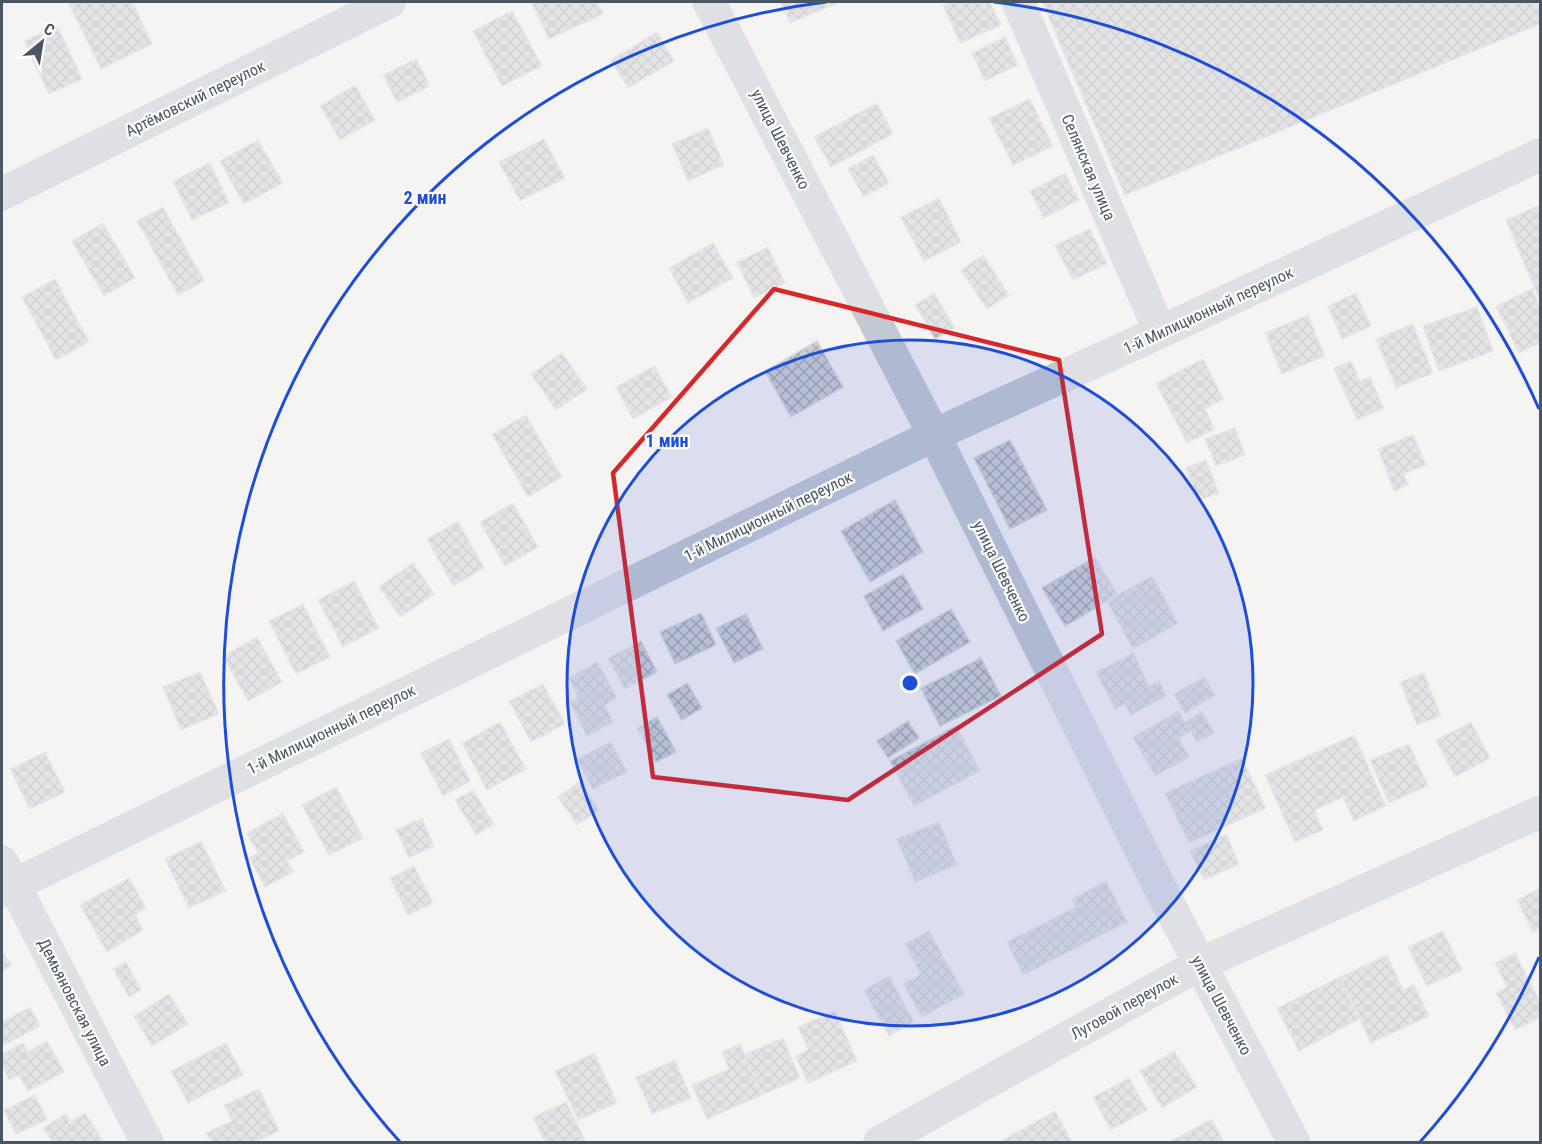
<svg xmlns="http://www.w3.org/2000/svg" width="1542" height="1144" font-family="'Roboto Condensed',sans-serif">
  <defs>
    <pattern id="building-cross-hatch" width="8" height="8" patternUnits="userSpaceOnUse" patternTransform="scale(1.5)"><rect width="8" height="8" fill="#cdcfd5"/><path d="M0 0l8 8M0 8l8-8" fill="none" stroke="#a8abb0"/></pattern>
  </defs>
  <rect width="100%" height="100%" fill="#f5f3f3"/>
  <g fill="url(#building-cross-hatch)" stroke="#d7d9de" stroke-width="1.5">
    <polygon points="68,2 132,2 152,44 101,69"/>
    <polygon points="531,2 597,2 603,14 549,39"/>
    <polygon points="781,2 838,2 838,3 790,23"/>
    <polygon points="952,2 990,2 1001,25 960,43 943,5"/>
    <polygon points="1042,2 1540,2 1540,24 1125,195"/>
    <polygon points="512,11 542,66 502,86 473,31"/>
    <polygon points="57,26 82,79 49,94 24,41"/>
    <polygon points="657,32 674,61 628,88 611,60"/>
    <polygon points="1005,37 1018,65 985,81 972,53"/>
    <polygon points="416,59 430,86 397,102 383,75"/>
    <polygon points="355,85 375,120 340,140 320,106"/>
    <polygon points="1030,99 1053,146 1013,165 989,118"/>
    <polygon points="877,103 893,134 831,167 814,137"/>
    <polygon points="708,128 724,165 688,181 672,144"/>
    <polygon points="544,139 565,178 520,201 499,162"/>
    <polygon points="258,140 283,183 244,204 220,161"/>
    <polygon points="873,155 889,183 864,197 848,169"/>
    <polygon points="210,163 229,203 192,220 173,181"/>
    <polygon points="1065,173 1079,200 1044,218 1030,191"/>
    <polygon points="939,198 961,242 924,261 901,217"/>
    <polygon points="1540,205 1540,301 1506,220"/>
    <polygon points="163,207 204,281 178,295 137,221"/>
    <polygon points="103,223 135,278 104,296 72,241"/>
    <polygon points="1090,229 1107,264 1073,280 1055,245"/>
    <polygon points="713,243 733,278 688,303 669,268"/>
    <polygon points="768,247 785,283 754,298 737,262"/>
    <polygon points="983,255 1009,295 987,309 961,270"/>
    <polygon points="55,279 89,342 56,360 22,297"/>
    <polygon points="1532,289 1540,307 1540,343 1519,353 1496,306"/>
    <polygon points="934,293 955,328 935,339 915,305"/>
    <polygon points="1356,293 1371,326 1342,339 1328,306"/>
    <polygon points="1477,307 1493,351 1439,371 1423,326"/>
    <polygon points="1308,315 1325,356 1282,374 1265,333"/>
    <polygon points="1413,324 1433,373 1396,388 1376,339"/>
    <polygon points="817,341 843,387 791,417 765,371"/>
    <polygon points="562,353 587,389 556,410 531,374"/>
    <polygon points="1203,359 1223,399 1205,409 1215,429 1187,443 1156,383"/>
    <polygon points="1351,361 1360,381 1370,377 1384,408 1357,420 1334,368"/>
    <polygon points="654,366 672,397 633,419 616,387"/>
    <polygon points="526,415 562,477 528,497 492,434"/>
    <polygon points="1235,428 1245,455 1216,466 1205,439"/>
    <polygon points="1413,435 1426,465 1404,474 1408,485 1394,491 1378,449"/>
    <polygon points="1010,440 1047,510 1010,529 974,458"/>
    <polygon points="1206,460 1219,493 1198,501 1186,468"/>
    <polygon points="895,500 923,552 870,582 841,531"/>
    <polygon points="513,503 538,547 505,566 480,522"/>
    <polygon points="458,521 484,568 453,586 427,539"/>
    <polygon points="1095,557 1118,595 1065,626 1042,588"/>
    <polygon points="413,563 434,594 400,617 379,587"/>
    <polygon points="903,574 923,609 883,631 864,596"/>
    <polygon points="1152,576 1178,623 1133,649 1107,601"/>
    <polygon points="354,581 379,628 343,647 318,600"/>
    <polygon points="303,604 330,657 296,674 269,621"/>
    <polygon points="951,609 970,642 915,674 896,641"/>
    <polygon points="701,613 716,645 675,664 660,632"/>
    <polygon points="746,614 763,649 734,663 716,628"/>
    <polygon points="257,637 282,682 248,701 223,656"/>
    <polygon points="641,641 657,672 625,689 608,658"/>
    <polygon points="1133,653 1149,686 1159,681 1166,696 1131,715 1125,704 1115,709 1096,672"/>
    <polygon points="981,658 1001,696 940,726 921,688"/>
    <polygon points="597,662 617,698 605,705 613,722 587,736 570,702 578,697 568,678"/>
    <polygon points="200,672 219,714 181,730 163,687"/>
    <polygon points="1424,673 1441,716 1417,725 1400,682"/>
    <polygon points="1204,677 1215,695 1185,713 1174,694"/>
    <polygon points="687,683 702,708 682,720 667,695"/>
    <polygon points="543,684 565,724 531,742 509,701"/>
    <polygon points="1179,711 1185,722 1202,712 1214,733 1197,742 1191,731 1179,738 1189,757 1155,776 1133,737"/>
    <polygon points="657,717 676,752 656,762 637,728"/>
    <polygon points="908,721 919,738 888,758 877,741"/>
    <polygon points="500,722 526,769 487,790 462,743"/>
    <polygon points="1471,722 1490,758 1455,777 1436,740"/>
    <polygon points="956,726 980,771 914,806 890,761"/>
    <polygon points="1354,735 1386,806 1354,821 1343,797 1315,810 1323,830 1295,842 1265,775"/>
    <polygon points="449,739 470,781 443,796 421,753"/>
    <polygon points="611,742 627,772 593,789 577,759"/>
    <polygon points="1409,744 1428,786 1389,803 1370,760"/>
    <polygon points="45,752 65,792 30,809 10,769"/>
    <polygon points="1242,758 1266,808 1189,843 1165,793"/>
    <polygon points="579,782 599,810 577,825 558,797"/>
    <polygon points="336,787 363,838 329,855 302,805"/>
    <polygon points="473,790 494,824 476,835 455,800"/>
    <polygon points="283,813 304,852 287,861 293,872 265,887 249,858 258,853 247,833"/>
    <polygon points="422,818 434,846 409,858 396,830"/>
    <polygon points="939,822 957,865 915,882 897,839"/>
    <polygon points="1226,834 1239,864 1204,880 1190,851"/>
    <polygon points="201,841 226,891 189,908 165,859"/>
    <polygon points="414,866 433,903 408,915 390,878"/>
    <polygon points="129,878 146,908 135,915 143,930 107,952 80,905"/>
    <polygon points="1106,881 1127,922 1023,975 1007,942 1076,907 1072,899"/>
    <polygon points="1540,888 1540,928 1533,932 1517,900"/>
    <polygon points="929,931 964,994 922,1017 903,984 921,974 905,944"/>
    <polygon points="1443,931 1462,970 1427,986 1408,947"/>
    <polygon points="2,951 11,965 2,971"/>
    <polygon points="1515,953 1540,1002 1540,1017 1515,1030 1496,993 1507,987 1495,963"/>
    <polygon points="1387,955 1403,990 1414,985 1429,1016 1371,1043 1340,977"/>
    <polygon points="126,962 141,990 129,997 113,969"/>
    <polygon points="889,976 914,1022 889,1036 864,990"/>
    <polygon points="1340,977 1359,1019 1299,1051 1277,1008"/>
    <polygon points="169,994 188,1024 152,1046 134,1016"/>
    <polygon points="30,1007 40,1026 2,1046 2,1022"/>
    <polygon points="835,1011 857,1061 808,1083 795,1056 808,1050 798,1027"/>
    <polygon points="783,1038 800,1078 762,1095 744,1055"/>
    <polygon points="47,1041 64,1072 28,1091 19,1075 9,1080 2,1065 2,1054 23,1043 28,1052"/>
    <polygon points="226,1043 243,1075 188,1103 171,1071"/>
    <polygon points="740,1044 762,1095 707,1119 692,1085 729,1069 722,1052"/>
    <polygon points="1174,1051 1197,1087 1162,1108 1140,1071"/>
    <polygon points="594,1053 617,1103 578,1120 555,1071"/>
    <polygon points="675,1060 691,1098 652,1114 636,1077"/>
    <polygon points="1129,1078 1147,1110 1111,1130 1093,1097"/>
    <polygon points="259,1089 279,1131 255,1142 211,1142 206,1133 232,1121 224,1105"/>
    <polygon points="35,1095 47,1120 16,1134 4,1110"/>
    <polygon points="566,1102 586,1142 545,1142 533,1117"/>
    <polygon points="1055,1111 1072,1142 999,1142"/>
    <polygon points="85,1113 104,1142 53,1142 43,1128 65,1114 71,1122"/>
    <polygon points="1212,1119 1224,1142 1172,1142 1171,1141"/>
  </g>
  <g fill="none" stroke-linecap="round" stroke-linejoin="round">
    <g stroke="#c1cad2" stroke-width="33">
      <polyline points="1018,2 1160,332"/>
      <polyline points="2,194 389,2"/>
      <polyline points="2,862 147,1142"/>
      <polyline points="2,891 934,435 1160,332 1540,155"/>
      <polyline points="880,1142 1200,964 1540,812"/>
    </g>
    <polyline stroke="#c1cad2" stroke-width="33" points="709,2 934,435 1162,892 1294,1142"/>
  </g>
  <path d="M0 0H1542V1144H0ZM 774,289 L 1059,360 L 1102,634 L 848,800 L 653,777 L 613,473 Z" fill="#f5f3f3" fill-opacity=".55" fill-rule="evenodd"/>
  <path fill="none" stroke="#d62828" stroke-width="4.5" stroke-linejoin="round" d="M 774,289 L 1059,360 L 1102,634 L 848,800 L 653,777 L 613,473 Z"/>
  <circle cx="910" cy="683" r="343" fill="#1d4ed8" fill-opacity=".12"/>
  <g fill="none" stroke="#1d4ed8" stroke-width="3">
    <circle cx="910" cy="683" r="343"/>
    <path d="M1539 957A686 686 0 0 1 1420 1142M400 1142A686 686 0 0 1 826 2M994 2A686 686 0 0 1 1539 409"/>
  </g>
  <g text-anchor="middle" stroke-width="4.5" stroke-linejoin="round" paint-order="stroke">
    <g font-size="16" fill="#4a5661" stroke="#fff">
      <text transform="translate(195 98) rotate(-26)" y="6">Артёмовский переулок</text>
      <text transform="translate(781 139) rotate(63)" y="6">улица Шевченко</text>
      <text transform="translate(1089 167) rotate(67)" y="6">Селянская улица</text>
      <text transform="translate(1208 310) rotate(-25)" y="6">1-й Милиционный переулок</text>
      <text transform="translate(768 516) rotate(-26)" y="6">1-й Милиционный переулок</text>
      <text transform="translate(1002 571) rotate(64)" y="6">улица Шевченко</text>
      <text transform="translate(331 729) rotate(-26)" y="6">1-й Милиционный переулок</text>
      <text transform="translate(75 1002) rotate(63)" y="6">Демьяновская улица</text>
      <text transform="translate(1222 1005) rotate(62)" y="6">улица Шевченко</text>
      <text transform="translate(1124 1006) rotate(-29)" y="6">Луговой переулок</text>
    </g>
  </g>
  <circle cx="910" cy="683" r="9" fill="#1d4ed8" stroke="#fff" stroke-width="3"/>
  <g font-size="18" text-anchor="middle" font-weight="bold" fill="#1d4ed8" stroke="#fff" stroke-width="4.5" stroke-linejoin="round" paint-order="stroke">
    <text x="425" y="204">2 мин</text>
    <text x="667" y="447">1 мин</text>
  </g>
  <rect width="1542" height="1144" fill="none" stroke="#4a5661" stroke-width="6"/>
  <g transform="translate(42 42) rotate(30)" stroke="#ffffff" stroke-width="4.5" paint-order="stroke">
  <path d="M0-4.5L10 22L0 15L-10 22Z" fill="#4a5661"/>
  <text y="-9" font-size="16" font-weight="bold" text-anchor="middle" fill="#4a5661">С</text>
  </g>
</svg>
